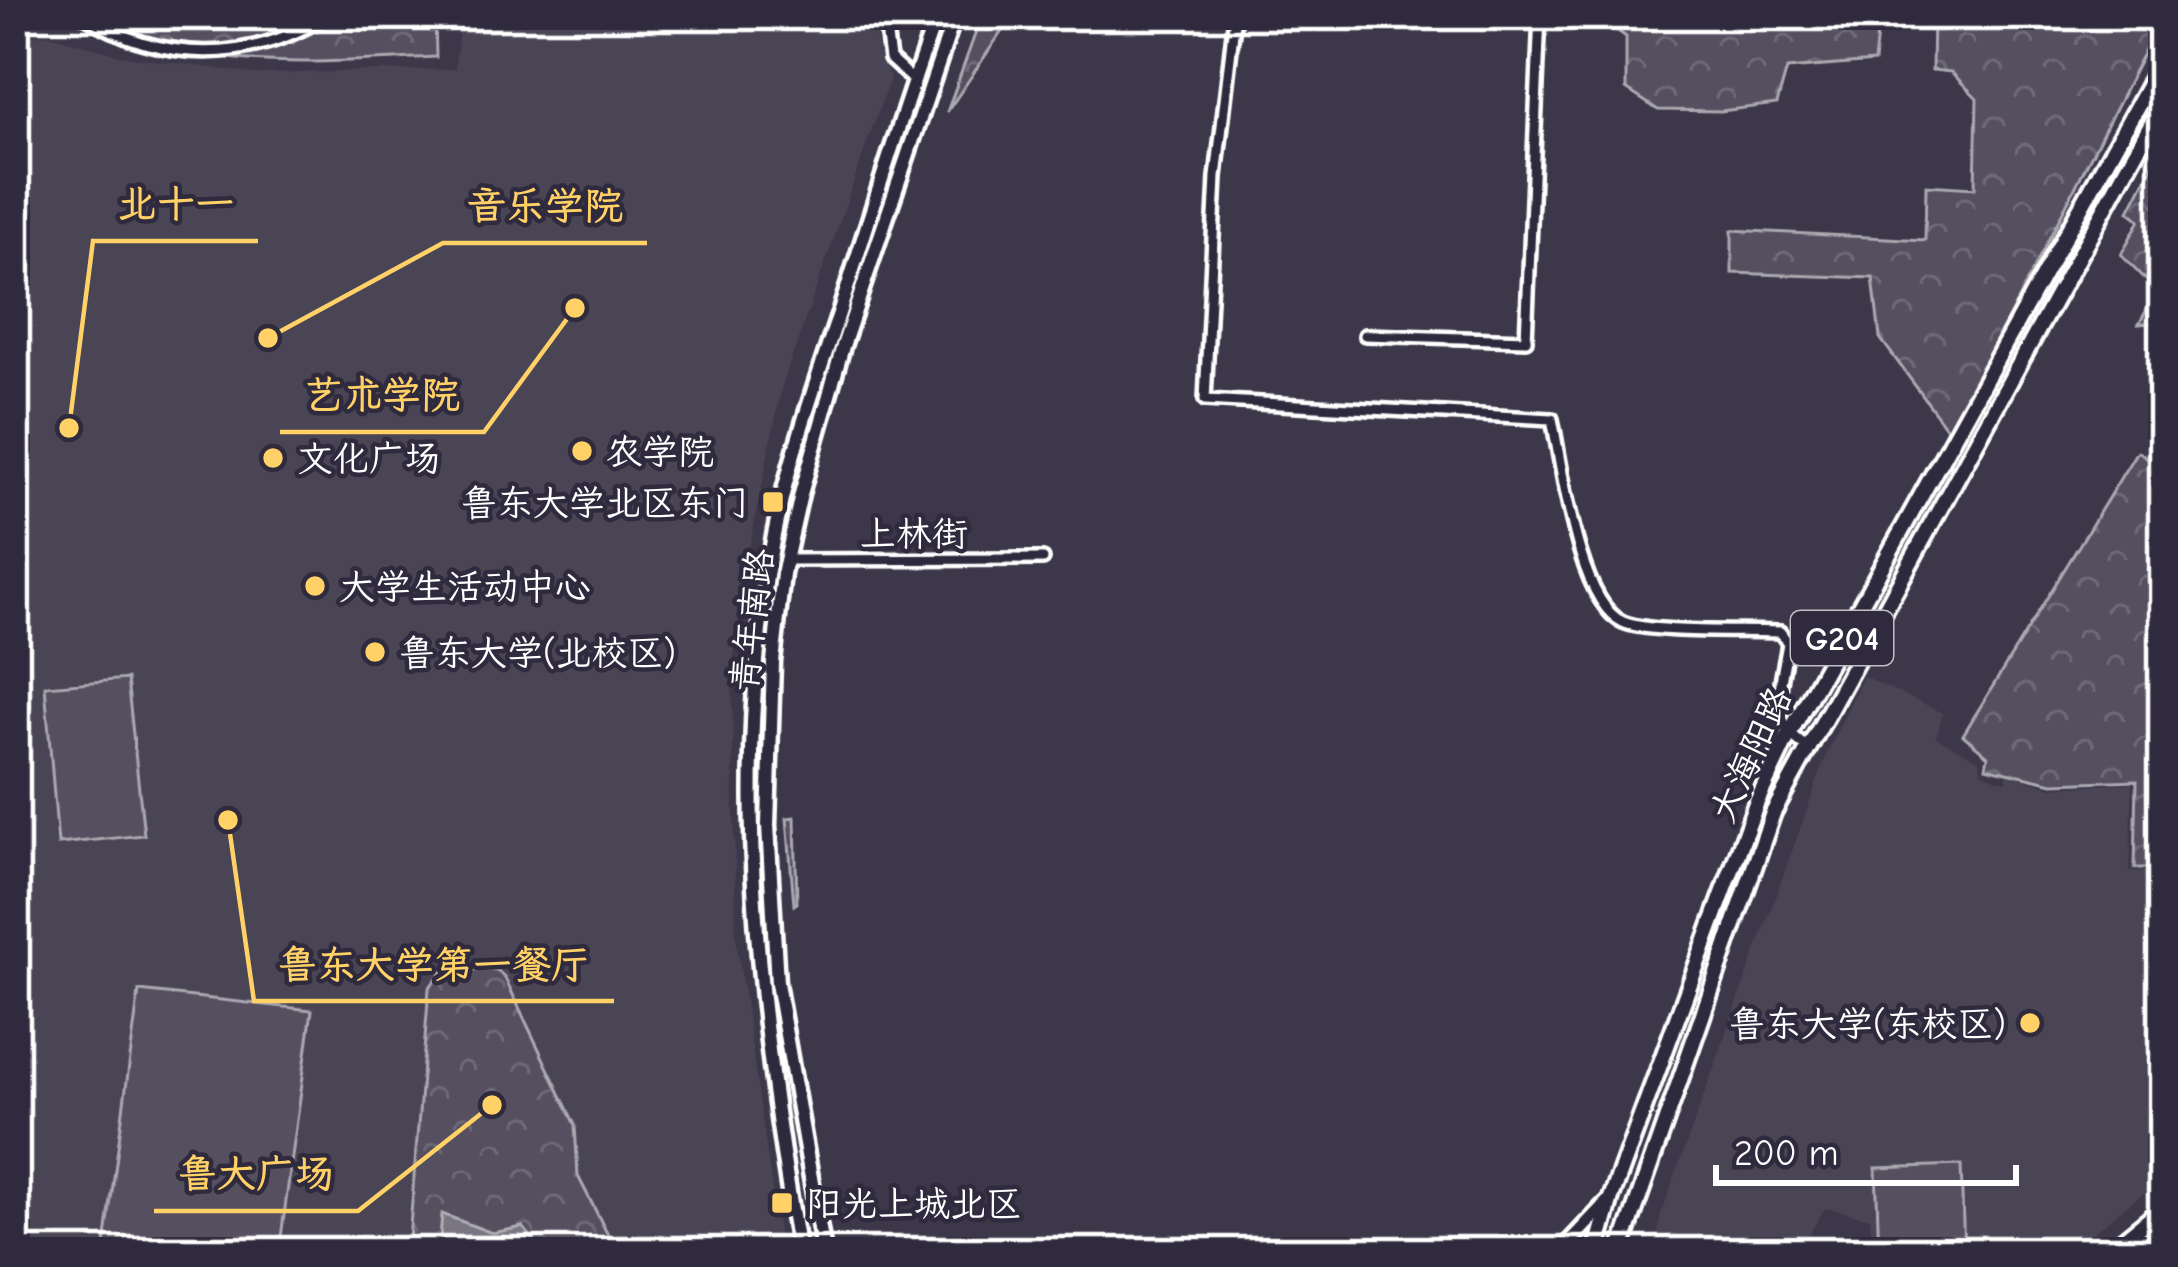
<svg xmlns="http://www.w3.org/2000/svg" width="2178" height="1267" font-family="'Comic Neue','LXGW WenKai TC',sans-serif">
  <defs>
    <pattern id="grass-dots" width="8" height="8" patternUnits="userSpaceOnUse" patternTransform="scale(3)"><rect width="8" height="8" fill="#555060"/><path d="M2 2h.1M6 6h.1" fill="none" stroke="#6e6a78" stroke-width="1.8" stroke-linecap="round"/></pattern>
    <pattern id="forest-crowns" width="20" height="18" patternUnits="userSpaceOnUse" patternTransform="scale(3)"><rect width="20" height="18" fill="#555060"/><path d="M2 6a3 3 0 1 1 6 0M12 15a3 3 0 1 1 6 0" fill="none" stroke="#6e6a78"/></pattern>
  </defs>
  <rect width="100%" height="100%" fill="#3c3749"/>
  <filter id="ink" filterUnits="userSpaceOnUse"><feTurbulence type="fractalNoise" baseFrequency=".00833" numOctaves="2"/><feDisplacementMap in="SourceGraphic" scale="24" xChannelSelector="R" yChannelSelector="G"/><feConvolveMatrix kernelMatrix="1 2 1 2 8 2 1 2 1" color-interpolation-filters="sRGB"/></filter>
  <g filter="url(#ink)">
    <g fill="#494455">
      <polygon points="460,15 874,15 878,50 890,78 782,386 743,580 732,674 736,937 781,1252 15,1252 15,36 47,34 119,55 254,74 455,69"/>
      <polygon points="1863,676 1943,713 1936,737 1980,760 1981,771 1997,779 2007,781 2007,774 2052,787 2133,783 2130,872 2163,872 2163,1210 2147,1190 2068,1252 1873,1252 1870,1218 1825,1208 1798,1252 1655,1252 1660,1217 1828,751"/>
    </g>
    <polygon fill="url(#grass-dots)" stroke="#aaa8b0" stroke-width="3" points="795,817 797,903 794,905 787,818"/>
    <g fill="url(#forest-crowns)" stroke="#aaa8b0" stroke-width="3">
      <path d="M 92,15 L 435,15 L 436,57 C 326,62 189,76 92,15 Z"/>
      <polygon points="982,15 1013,15 947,112"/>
      <polygon points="1879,15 1874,62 1787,69 1777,104 1721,111 1658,110 1626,89 1626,37 1599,17"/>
      <polygon points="1933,15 2163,15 1950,433 1880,338 1873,278 1732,273 1732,230 1925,240 1926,185 1975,188 1977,98 1951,72 1932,70"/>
      <polygon points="2163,144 2163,322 2139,324 2157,291 2121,254 2140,220 2129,211"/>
      <polygon points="2137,451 2163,469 2163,868 2135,868 2137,780 2053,783 1986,767 1988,756 1963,735"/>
      <polygon points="444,969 497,970 505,978 575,1125 578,1176 610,1239 608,1252 408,1252 429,988"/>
    </g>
    <g fill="#555060" stroke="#aaa8b0" stroke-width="3">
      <polygon points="127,679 144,835 58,844 45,686"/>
      <polygon points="139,991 312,1010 279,1252 104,1252"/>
      <polygon points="1961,1165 1964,1252 1879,1252 1876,1168"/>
    </g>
    <polygon fill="#797682" stroke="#afadb4" stroke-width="3" points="442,1214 492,1233 523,1227 543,1252 448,1244 440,1238"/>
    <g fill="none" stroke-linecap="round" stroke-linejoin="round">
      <g stroke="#fff" stroke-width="18">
        <g id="minor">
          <path d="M 83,15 C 162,64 249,64 328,15"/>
          <polyline points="884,15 890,59 914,81"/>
          <path d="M 1235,15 L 1216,177 L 1205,400 L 1552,419 C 1562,466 1578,603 1623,622 C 1650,634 1746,630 1780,632 L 1788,643 C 1782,682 1766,723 1806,746"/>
          <polyline points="1365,335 1526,340 1540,15"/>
          <polyline points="786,560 1043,559"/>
        </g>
      </g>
      <g stroke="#fff" stroke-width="21">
        <g id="secondary">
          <path d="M 799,1252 C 759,1018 730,782 772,546 C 787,462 817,381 843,301 C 874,205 903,109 937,15"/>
          <polyline points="824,1252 777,983 768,825 773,662 783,574 801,494 843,346 955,15"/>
          <polyline points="1560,1252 1610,1199"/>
        </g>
      </g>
      <g stroke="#fff" stroke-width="22">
        <g id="primary">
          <polyline points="2108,1252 2156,1213"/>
          <polyline points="2155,1252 2163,1246"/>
        </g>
      </g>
      <g stroke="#fff" stroke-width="22">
        <g id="trunk">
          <polyline points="1596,1252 1611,1198 1756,804 1788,736 2163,59"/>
          <polyline points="1620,1252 1773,813 2163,102"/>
        </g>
      </g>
      <use href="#minor" stroke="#2f2a3d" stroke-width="9"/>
      <use href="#secondary" stroke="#2f2a3d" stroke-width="12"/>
      <use href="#primary" stroke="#2f2a3d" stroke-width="14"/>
      <use href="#trunk" stroke="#2f2a3d" stroke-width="14"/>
    </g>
  </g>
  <g fill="#ffd166" stroke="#2f2a3d" stroke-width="4.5">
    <circle cx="582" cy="451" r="12"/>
    <circle cx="273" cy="458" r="12"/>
    <rect x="761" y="490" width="24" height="24" rx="6"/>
    <circle cx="315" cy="586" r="12"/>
    <circle cx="375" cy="652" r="12"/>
    <circle cx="2030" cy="1023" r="12"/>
    <rect x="770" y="1191" width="24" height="24" rx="6"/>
  </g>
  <g text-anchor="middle" stroke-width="9" stroke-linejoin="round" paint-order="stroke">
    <rect fill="#2f2a3d" stroke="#c1bfc5" stroke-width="3" x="1791" y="611" width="102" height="54" rx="9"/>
    <g font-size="33" font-weight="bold" fill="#fff">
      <text x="1842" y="650">G204</text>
    </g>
    <g font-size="36" fill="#fff" stroke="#2f2a3d" text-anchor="start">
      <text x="606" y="464">农学院</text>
      <text x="297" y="471">文化广场</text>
      <text x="749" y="515" text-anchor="end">鲁东大学北区东门</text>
      <text x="339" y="599">大学生活动中心</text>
      <text x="399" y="665">鲁东大学(北校区)</text>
      <text x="2006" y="1036" text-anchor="end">鲁东大学(东校区)</text>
      <text x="806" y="1216">阳光上城北区</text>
    </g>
    <g font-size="36" fill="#fff" stroke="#2f2a3d">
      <text x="914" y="546">上林街</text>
      <text transform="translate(751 620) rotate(-83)" y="13">青年南路</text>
      <text transform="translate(1750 754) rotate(-65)" y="13">大海阳路</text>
    </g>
  </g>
  <path fill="none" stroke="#ffd166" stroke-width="4.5" d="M69 428L93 241H258M268 338L443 243H647M575 308L484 432H280M228 820L254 1001H614M492 1105L358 1211H154"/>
  <g fill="#ffd166" stroke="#2f2a3d" stroke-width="4.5">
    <circle cx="69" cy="428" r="12"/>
    <circle cx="268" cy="338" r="12"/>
    <circle cx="575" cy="308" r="12"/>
    <circle cx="228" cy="820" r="12"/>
    <circle cx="492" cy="1105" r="12"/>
  </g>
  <g font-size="39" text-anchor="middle" font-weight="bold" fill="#ffd166" stroke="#2f2a3d" stroke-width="9" stroke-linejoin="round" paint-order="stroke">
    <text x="176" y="217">北十一</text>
    <text x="545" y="219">音乐学院</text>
    <text x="382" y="408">艺术学院</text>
    <text x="434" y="978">鲁东大学第一餐厅</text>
    <text x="256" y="1187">鲁大广场</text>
  </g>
  <rect width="2178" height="1267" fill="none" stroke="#2f2a3d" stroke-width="60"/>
  <rect x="30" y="30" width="2118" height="1207" fill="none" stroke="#fff" stroke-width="4.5" filter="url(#ink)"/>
  <path d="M1716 1165v18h300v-18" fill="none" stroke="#ffffff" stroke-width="6"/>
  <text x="1734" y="1165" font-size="36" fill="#ffffff" stroke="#2f2a3d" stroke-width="9" paint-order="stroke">200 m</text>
</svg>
